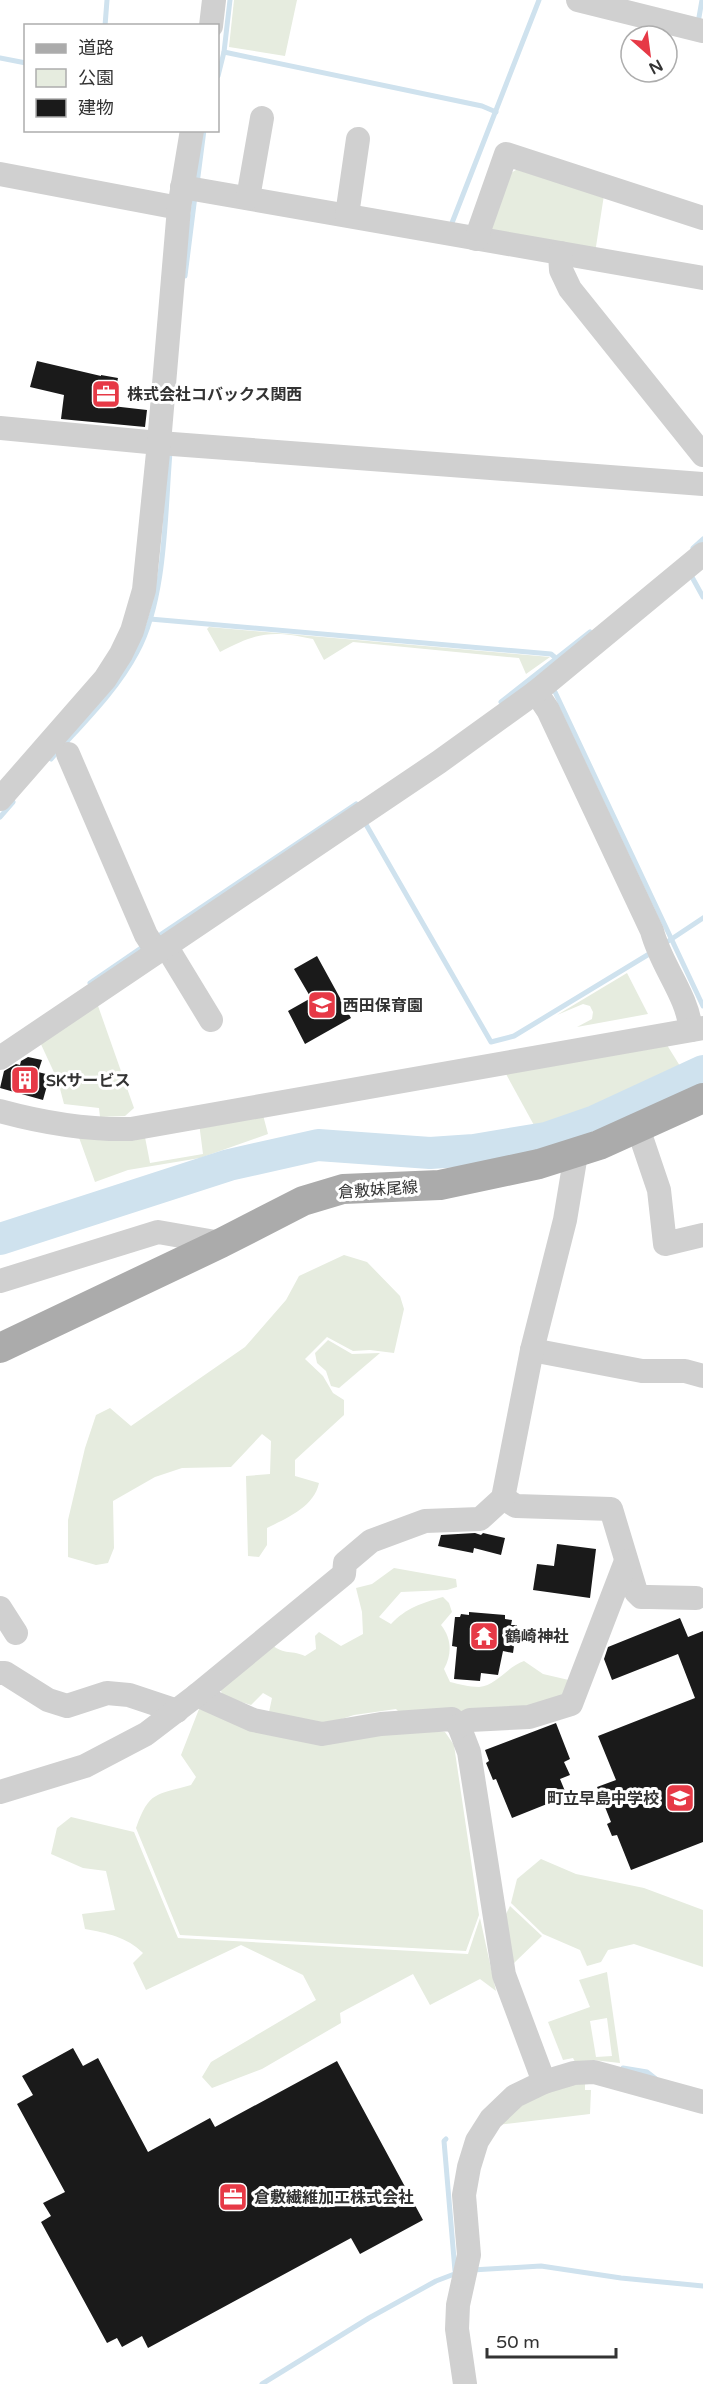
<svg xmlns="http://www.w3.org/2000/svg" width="703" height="2384" font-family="'Varela Round','Noto Sans JP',sans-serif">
  <rect width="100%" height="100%" fill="#fff"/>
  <g fill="#e6ecdf" fill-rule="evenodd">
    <polygon points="234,0 297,0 285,56 229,47"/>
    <polygon points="521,167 604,195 595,253 493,234 489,226 511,173"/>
    <path d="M 209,627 L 550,657 L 526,674 L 519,658 L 353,642 L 324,660 L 313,639 C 272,630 258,632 220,652 L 207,629 Z"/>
    <polygon points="627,973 648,1014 577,1027 592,1019 593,1012 590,1006 583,1004 557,1015"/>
    <polygon points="97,1003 134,1108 125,1116 100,1117 99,1108 64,1104 58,1081 39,1040"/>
    <polygon points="667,1045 680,1066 587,1110 535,1127 506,1074"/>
    <polygon points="263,1115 268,1134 200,1158 128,1170 95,1182 77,1132 144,1132 150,1163 203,1154 199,1123"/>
    <path d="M 344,1255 L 367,1262 L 400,1296 L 404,1309 L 394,1353 L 370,1350 L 353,1351 L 327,1337 L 305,1359 L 323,1376 L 333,1393 L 344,1400 L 344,1415 L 295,1460 L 295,1476 L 319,1483 C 314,1507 287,1518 267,1528 L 267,1545 L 259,1557 L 248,1556 L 246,1476 L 270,1474 L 271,1441 L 262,1434 L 231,1467 L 182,1468 L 155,1477 L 113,1501 L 114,1548 L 108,1563 L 96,1565 L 68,1557 L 68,1520 L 85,1448 L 96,1415 L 110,1408 L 131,1426 L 245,1347 L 286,1300 L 299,1276 Z"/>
    <polygon points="328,1340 352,1354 380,1353 339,1388 331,1386 326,1371 317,1363 315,1353"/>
    <path d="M 394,1568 L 456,1579 L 457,1587 L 447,1590 L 401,1592 L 379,1617 L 391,1624 C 406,1608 422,1603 443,1597 L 449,1603 L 452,1612 L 441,1625 C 452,1639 452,1654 444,1669 L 450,1682 C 459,1684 469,1687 479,1687 C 496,1686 508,1666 524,1661 L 543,1674 L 573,1681 L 559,1703 L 405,1718 L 396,1709 L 354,1715 L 323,1725 L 269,1712 L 272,1698 L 263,1693 L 251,1705 L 222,1696 L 220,1684 L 269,1642 C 283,1656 289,1649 305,1656 L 316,1649 L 315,1636 L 319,1632 L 341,1646 L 363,1634 L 362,1612 L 356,1588 L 372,1584 Z"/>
    <path d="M 199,1709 L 335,1740 L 410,1728 L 445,1732 L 454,1745 L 479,1915 L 466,1951 L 180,1935 L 136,1828 C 149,1791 156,1795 191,1785 L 196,1777 L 181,1755 Z"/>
    <path d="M 71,1817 L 134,1832 L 178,1938 L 468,1954 L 480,1918 L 496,1991 L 480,1979 L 430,2005 L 413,1974 L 340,2013 L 341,2023 L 262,2069 L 212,2088 L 202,2077 L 211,2062 L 316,2000 L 303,1975 L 241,1945 L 146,1990 L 133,1963 L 143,1953 C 127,1937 107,1933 85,1929 L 82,1914 L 115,1910 L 106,1871 L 83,1868 L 51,1854 L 57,1828 Z"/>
    <polygon points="541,1859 576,1874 644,1888 703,1910 703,1967 634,1944 608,1950 601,1962 587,1966 580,1950 543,1934 511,1903 517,1879"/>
    <polygon points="510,1906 542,1936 513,1964 504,1918"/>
    <path d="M 607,1972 L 620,2063 L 593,2060 L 585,2063 L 575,2062 L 573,2058 L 563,2060 L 548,2022 L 590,2007 L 579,1980 ZM 607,2018 L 612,2056 L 596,2057 L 590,2021 Z"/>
    <polygon points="585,2083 585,2090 591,2090 590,2114 497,2125 506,2114 543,2090"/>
  </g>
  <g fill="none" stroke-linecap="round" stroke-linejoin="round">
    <g stroke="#cfe2ee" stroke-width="5">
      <polyline points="698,23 702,0"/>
      <polyline points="105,26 107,0"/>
      <polyline points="224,52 482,106 496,112"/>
      <polyline points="0,58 26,63"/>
      <polyline points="218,76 224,52 230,0"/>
      <polyline points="197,184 204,130"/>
      <polyline points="450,228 539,0"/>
      <polyline points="185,276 195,196"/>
      <polyline points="693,548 703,539"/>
      <polyline points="692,577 703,597"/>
      <polyline points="150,619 551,654 557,659"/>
      <polyline points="555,692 703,1006"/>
      <polyline points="501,702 590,632"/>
      <path d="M 51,759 C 81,725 116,692 137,652 C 166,599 165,512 170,452"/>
      <polyline points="0,817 13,802"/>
      <polyline points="364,821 491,1042 514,1036 654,951"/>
      <polyline points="154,939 356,804"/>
      <polyline points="664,944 703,918"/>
      <polyline points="90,983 144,946"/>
      <polyline points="623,2068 647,2072 656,2079"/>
      <polyline points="446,2139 444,2141 455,2271"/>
      <polyline points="472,2270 541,2266 621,2278 703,2286"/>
      <polyline points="262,2384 369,2318 436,2281 457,2273"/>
    </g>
    <polyline stroke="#cfe2ee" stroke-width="32" points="0,1239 229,1165 318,1145 430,1153 474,1150 546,1138 595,1121 703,1071"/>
  </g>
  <g fill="#1a1a1a">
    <polygon points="37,361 101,376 101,375 118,378 112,406 147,410 145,427 61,419 64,395 30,387"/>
    <polygon points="317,956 351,1018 305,1044 288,1011 311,998 294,969"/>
    <polygon points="28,1057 42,1060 38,1072 50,1075 43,1100 0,1088 4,1071 16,1064 20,1065 21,1061"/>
    <polygon points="475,1533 481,1535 483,1533 505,1538 501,1555 474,1548 473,1553 438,1546 441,1535"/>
    <polygon points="557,1544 596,1549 590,1598 533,1590 537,1564 554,1566"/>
    <polygon points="469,1612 505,1615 505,1619 512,1620 511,1625 517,1625 513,1653 503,1651 498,1675 481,1673 480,1681 454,1679 457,1647 452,1646 455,1617 460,1617 461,1614 469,1615"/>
    <polygon points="680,1618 688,1637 703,1631 703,1842 631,1870 617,1835 612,1836 607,1824 611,1822 597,1787 616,1780 598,1736 695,1698 678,1654 612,1680 604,1659 608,1647"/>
    <polygon points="556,1723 570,1759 564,1762 570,1775 560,1779 567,1796 512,1818 496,1779 493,1780 486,1763 489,1761 485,1750"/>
    <polygon points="73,2048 83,2066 98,2058 148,2152 210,2118 215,2127 337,2061 423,2220 360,2254 351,2238 148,2348 142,2336 122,2347 117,2338 107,2343 41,2222 51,2216 43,2203 65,2192 17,2104 33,2095 22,2076"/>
  </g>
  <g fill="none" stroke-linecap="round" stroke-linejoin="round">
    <g stroke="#d0d0d0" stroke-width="24">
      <polyline points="578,0 703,31"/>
      <polyline points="211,26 214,0"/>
      <polyline points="0,174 179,208"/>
      <polyline points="182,187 703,278"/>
      <polyline points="248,198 262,118"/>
      <polyline points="347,215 358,139"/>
      <polyline points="476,239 506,154 703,218"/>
      <polyline points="560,253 561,270 570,289 703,455"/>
      <polyline points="0,428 159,443 703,484"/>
      <path d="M 536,692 L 548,710 L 652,931 C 661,966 687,994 691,1030"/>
      <polyline points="68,754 146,935 157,952"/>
      <polyline points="0,799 105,679 121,654 132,631 144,590 159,443 179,208 192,130"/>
      <polyline points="166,946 211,1020"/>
      <polyline points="0,1058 439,762 536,692 703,554"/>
      <path d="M 0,1111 C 44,1123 85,1130 131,1129 L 703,1028"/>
      <polyline points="638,1128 659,1190 665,1244 703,1235"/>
      <polyline points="0,1281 158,1232 221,1243"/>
      <polyline points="532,1350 642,1371 685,1371 703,1376"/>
      <polyline points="503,1498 516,1506 611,1509 636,1592 641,1597 649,1597 696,1598"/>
      <polyline points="0,1608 16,1633"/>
      <polyline points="0,1673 5,1673 48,1700 67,1706 107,1693 129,1695 177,1711"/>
      <polyline points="197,1695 253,1720 322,1734 381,1724 452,1719 459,1726 469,1752 504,1975 544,2082"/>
      <polyline points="459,1726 470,1720 529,1717 571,1704 626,1561"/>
      <polyline points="0,1792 85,1766 146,1734 197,1695 344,1574 345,1563 371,1541 425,1521 480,1519 503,1498 532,1350 565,1220 576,1154"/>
      <polyline points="465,2384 457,2329 458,2305 469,2255 464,2195 469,2167 477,2141 491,2119 515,2096 544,2082 574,2073 594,2072 703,2102"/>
    </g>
    <polyline stroke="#ababab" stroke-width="30" points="0,1348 221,1243 303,1201 343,1189 440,1185 539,1164 599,1145 703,1098"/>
  </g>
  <defs>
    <g id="office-square" transform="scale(1.5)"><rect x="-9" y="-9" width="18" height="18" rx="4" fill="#e63946" stroke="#fff"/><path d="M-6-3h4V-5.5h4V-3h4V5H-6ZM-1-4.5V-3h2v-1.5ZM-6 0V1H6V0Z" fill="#fff"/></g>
    <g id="school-square" transform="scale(1.5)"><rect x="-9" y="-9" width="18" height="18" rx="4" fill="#e63946" stroke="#fff"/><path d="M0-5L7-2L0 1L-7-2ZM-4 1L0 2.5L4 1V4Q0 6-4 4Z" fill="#fff"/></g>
    <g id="building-square" transform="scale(1.5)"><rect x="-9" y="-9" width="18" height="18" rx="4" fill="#e63946" stroke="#fff"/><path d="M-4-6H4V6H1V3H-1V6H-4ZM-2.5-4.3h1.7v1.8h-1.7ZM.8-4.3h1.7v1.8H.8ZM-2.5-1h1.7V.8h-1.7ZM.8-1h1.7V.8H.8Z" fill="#fff"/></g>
    <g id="temple-square" transform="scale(1.5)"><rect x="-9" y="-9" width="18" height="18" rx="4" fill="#e63946" stroke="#fff"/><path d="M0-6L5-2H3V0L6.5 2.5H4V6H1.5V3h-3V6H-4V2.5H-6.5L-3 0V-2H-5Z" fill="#fff"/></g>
  </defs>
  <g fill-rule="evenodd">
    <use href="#office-square" x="106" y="394"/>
    <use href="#school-square" x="322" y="1005"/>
    <use href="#building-square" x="25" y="1080"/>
    <use href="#temple-square" x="484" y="1636"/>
    <use href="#school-square" x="680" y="1798"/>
    <use href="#office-square" x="233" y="2197"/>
  </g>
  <g text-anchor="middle" stroke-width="6" stroke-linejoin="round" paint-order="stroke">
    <g font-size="16" font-weight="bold" fill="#333" stroke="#fff" text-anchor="start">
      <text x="127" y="400">株式会社コバックス関西</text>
      <text x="343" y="1011">西田保育園</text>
      <text x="46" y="1086">SKサービス</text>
      <text x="505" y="1642">鶴崎神社</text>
      <text x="659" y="1804" text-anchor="end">町立早島中学校</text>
      <text x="254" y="2203">倉敷繊維加工株式会社</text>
    </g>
    <g font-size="16" fill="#333" stroke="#fff">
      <text transform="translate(378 1189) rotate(-4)" y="6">倉敷妹尾線</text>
    </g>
  </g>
  <rect x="24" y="24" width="195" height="108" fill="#ffffff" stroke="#adadad" stroke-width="1.5"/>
  <rect x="36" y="44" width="30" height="9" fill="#ababab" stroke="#adadad" stroke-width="1.5"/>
  <text x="78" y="54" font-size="18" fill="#333333">道路</text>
  <rect x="36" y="69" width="30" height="18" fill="#e6ecdf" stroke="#adadad" stroke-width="1.5"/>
  <text x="78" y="84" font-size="18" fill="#333333">公園</text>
  <rect x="36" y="99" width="30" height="18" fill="#1a1a1a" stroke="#adadad" stroke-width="1.5"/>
  <text x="78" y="114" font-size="18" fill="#333333">建物</text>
  <g transform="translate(649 54) rotate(152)"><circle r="28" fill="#ffffff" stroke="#adadad" stroke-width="1.5"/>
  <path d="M0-4.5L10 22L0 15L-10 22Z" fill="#e63946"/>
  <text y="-9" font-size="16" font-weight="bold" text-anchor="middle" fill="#333333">N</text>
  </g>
  <path d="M487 2348v9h129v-9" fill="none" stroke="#333333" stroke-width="3"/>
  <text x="496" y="2348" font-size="18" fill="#333333" stroke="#ffffff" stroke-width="4.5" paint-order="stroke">50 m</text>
</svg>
